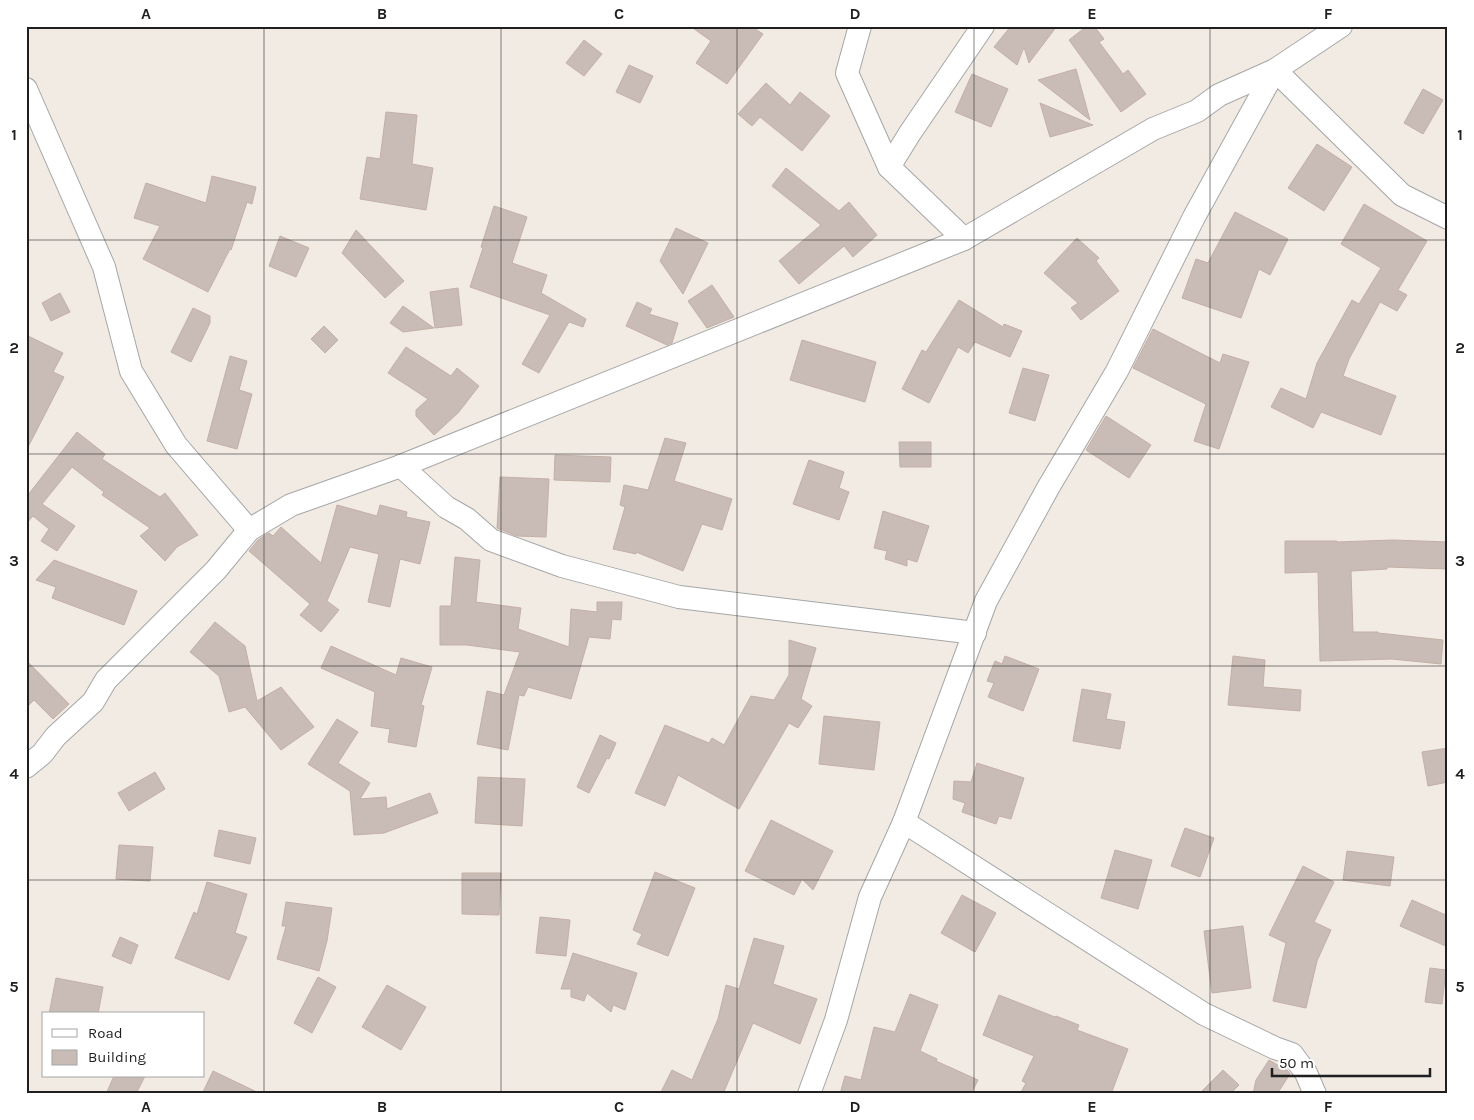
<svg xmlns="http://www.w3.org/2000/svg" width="1474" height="1120" font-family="Karla,sans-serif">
  <rect width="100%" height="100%" fill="#f1ebe4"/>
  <g fill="#c9bcb7" stroke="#c4afa5">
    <polygon points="690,26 751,26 763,34 727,84 696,63 711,41"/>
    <polygon points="1011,26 1057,26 1029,63 1024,47 1017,65 994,47"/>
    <polygon points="1087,26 1094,26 1104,39 1099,42 1123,74 1128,70 1146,94 1121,112 1069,40"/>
    <polygon points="584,40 602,54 584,76 566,63"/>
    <polygon points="629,65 653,76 640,103 616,92"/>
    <polygon points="1076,69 1090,120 1038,80"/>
    <polygon points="972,74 1008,89 991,127 955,112"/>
    <polygon points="766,83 790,105 800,92 830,116 802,151 760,117 752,126 738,114"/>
    <polygon points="1423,89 1443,100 1423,134 1404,123"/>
    <polygon points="1040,103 1093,125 1050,137"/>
    <polygon points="386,112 417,115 412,164 433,168 426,210 360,199 367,157 380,159"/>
    <polygon points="1317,144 1352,167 1324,211 1288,188"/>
    <polygon points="786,168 839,211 849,202 877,235 853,257 844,246 799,284 779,261 821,225 772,186"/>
    <polygon points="212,176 256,187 252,204 247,202 231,250 230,249 208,292 143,259 160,226 134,218 146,183 206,203"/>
    <polygon points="1364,204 1427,241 1398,290 1407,295 1397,311 1380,302 1349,359 1343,376 1396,396 1381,435 1321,412 1313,428 1271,407 1281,388 1306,399 1317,363 1352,300 1359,304 1381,268 1341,244"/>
    <polygon points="494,206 527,217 512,263 547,275 541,293 586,319 583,327 569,322 539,373 522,364 550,315 470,287 483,248 481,247"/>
    <polygon points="1235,212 1288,239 1270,275 1259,269 1241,318 1182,298 1196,259 1208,263"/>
    <polygon points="676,228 708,243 683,294 660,261"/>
    <polygon points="356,230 404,281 385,298 342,253"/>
    <polygon points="280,236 309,248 296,277 269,266"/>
    <polygon points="1077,238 1099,258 1096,261 1119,291 1081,320 1071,308 1078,303 1044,273"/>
    <polygon points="712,285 734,317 707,328 688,301"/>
    <polygon points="458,288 462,325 435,328 430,292"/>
    <polygon points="60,293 70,312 51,321 42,303"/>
    <polygon points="959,300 1003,327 1004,324 1022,331 1010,357 975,342 968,353 958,347 929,403 902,389 922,350 926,352"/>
    <polygon points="637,302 652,309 649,314 678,323 672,343 667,345 626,326"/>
    <polygon points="403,306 434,328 403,332 390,323"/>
    <polygon points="193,308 210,316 210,323 191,362 171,352"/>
    <polygon points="324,326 338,340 325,353 311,339"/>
    <polygon points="1153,329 1220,363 1223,354 1249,362 1219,449 1194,441 1206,404 1133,368"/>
    <polygon points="26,335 63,353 53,372 64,377 26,451"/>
    <polygon points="802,340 876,362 865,402 790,380"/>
    <polygon points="406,347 451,376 457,368 479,386 458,413 434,435 416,416 416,410 428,399 388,373"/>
    <polygon points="230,356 247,361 239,390 252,394 237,449 207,441"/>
    <polygon points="1023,368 1049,375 1035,421 1009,413"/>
    <polygon points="1106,416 1151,445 1129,478 1086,450"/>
    <polygon points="77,432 105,454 102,459 160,497 165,493 198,535 177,547 165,561 140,536 150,528 102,495 104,492 72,467 42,504 75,526 57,551 41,541 49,529 33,516 26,524 26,494 28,495"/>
    <polygon points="665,438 686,443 674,481 732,499 722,530 702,524 683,571 636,552 636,554 613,549 625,507 620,505 624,485 648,490"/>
    <polygon points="899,442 931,442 931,467 900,467"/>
    <polygon points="555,455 611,457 610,482 554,480"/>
    <polygon points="809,460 844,472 839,488 849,492 839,520 793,504"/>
    <polygon points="500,477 549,479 546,537 517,536 497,528"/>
    <polygon points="337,505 377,516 380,505 407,512 406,517 430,522 420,564 400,559 390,607 368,602 379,554 350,547 327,601 339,610 321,632 300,615 310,604 249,551 258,540 269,533 273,536 281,527 321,563"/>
    <polygon points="883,511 929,526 917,562 907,559 907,566 885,559 887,551 874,548"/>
    <polygon points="1393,540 1448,542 1448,569 1387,567 1387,569 1351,571 1353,632 1378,632 1378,633 1443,640 1441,664 1392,659 1320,661 1318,572 1285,573 1285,541 1337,541 1337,542"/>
    <polygon points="455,557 480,560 476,602 521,608 518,629 569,647 571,609 597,612 597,602 622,602 621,620 612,619 610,639 589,637 571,699 528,687 524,696 519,695 508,750 477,744 487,691 504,695 520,652 467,645 440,645 440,606 451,606"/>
    <polygon points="54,560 137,591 124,625 52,598 56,587 36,580"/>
    <polygon points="215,622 245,646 257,701 281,687 314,727 281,750 245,707 229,712 219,676 190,652"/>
    <polygon points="789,640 816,648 801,699 812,706 798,728 789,723 739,809 678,775 665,806 635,793 665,725 709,743 712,738 724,745 751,696 774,700 789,675"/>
    <polygon points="331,646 396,675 401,658 432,667 421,705 424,706 416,747 388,742 390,729 371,726 375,692 321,668"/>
    <polygon points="1005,656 1039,669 1023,711 988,697 994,683 987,681 995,661 1002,664"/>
    <polygon points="1233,656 1265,660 1263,687 1301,690 1300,711 1228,705"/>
    <polygon points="26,660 69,704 53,719 34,700 26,708"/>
    <polygon points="1082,689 1111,694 1106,719 1125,722 1120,749 1073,741"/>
    <polygon points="824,716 880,722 874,770 819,764"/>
    <polygon points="337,719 358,732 338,763 370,783 360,799 386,797 387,809 430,793 438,813 384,833 354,835 350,791 308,764"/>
    <polygon points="600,735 616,743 609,759 607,758 589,793 577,787"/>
    <polygon points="1448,748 1448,782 1428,786 1422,752"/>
    <polygon points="977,763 1024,778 1011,819 999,816 996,824 962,812 965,803 953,799 954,781 971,782"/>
    <polygon points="155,772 165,789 129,811 118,793"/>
    <polygon points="478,777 525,779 522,826 475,823"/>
    <polygon points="771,820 833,851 813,890 802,879 794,895 745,871"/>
    <polygon points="1185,828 1214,838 1200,877 1171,866"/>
    <polygon points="219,830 256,838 250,864 214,856"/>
    <polygon points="119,845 153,847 150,881 116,879"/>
    <polygon points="1115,850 1152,860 1138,909 1101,898"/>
    <polygon points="1347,851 1394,857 1390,886 1343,880"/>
    <polygon points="1303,866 1334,882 1314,922 1331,930 1317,961 1306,1008 1273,1001 1286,943 1269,935"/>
    <polygon points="655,872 695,888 668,956 637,944 642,934 633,930"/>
    <polygon points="462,873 501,873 499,915 462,914"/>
    <polygon points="207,882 247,894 235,933 247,937 229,980 175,958 194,912 197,914"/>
    <polygon points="962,895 996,913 975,952 941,933"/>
    <polygon points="1412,900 1448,916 1448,947 1400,926"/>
    <polygon points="286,902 332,908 327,941 319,971 277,959 286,926 282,926"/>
    <polygon points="540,917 570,920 566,956 536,953"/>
    <polygon points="1243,926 1251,988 1212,993 1204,931"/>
    <polygon points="120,937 138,945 131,964 112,956"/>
    <polygon points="754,938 784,946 773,984 817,999 800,1044 753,1023 723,1094 660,1094 672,1070 692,1080 718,1019 726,985 739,989"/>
    <polygon points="573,953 637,973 625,1010 613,1005 611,1012 587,993 584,1001 571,997 571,989 561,989"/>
    <polygon points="1430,968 1446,970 1442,1004 1425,1002"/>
    <polygon points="318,977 336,987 312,1033 294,1023"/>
    <polygon points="56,978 103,987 98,1014 49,1014"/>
    <polygon points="387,985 426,1007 401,1050 362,1027"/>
    <polygon points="910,994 938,1005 920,1051 937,1059 936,1061 978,1080 971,1094 840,1094 845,1076 861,1080 874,1027 895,1032"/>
    <polygon points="999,995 1055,1017 1056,1016 1079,1025 1077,1030 1128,1049 1111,1094 1020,1094 1026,1083 1022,1081 1034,1056 983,1035"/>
    <polygon points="1269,1060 1288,1071 1290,1074 1277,1094 1253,1094 1256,1080"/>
    <polygon points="1223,1070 1239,1085 1230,1094 1199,1094"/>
    <polygon points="213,1071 261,1094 202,1094"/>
    <polygon points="114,1076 145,1076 136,1094 106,1094"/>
  </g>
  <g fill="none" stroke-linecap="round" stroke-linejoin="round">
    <g stroke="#a6a6a6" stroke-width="24">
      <g id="minor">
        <polyline points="860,26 847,73 889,167 964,239"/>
        <polyline points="26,89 104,267 131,371 176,445 249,530"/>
        <polyline points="889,167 910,133 983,26"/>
        <polyline points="401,466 446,507 467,519 491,540 562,566 679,597 975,633"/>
        <polyline points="26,767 42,754 56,736 93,702 106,680 216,570 249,530 291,505 401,466 964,239 1153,129 1197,111 1219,95 1275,70 1341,26"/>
        <polyline points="904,822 1204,1014 1275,1048 1292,1054 1306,1073 1315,1094"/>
        <polyline points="809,1094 836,1020 870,897 904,822 986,601 1048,488 1117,371 1194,217 1275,70 1402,195 1448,218"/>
      </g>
    </g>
    <use href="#minor" stroke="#fff" stroke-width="22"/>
  </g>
  <path fill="none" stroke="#1f1f1f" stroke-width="1" stroke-opacity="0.55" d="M 264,26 L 264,1094M 501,26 L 501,1094M 737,26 L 737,1094M 974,26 L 974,1094M 1210,26 L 1210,1094M 26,240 L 1448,240M 26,454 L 1448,454M 26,666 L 1448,666M 26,880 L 1448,880"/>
  <rect width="1474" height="1120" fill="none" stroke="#ffffff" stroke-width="55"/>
  <rect x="42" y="1012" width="162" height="65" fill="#ffffff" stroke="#a5a5a5"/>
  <rect x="52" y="1029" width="25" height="8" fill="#ffffff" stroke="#a5a5a5"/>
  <text x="88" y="1038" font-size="15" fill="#1f1f1f">Road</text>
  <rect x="52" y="1050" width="25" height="15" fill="#c9bcb7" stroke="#a5a5a5"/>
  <text x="88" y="1062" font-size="15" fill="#1f1f1f">Building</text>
  <path d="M1272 1068v8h158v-8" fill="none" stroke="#1f1f1f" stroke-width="2.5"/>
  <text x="1279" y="1068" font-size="15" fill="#1f1f1f" stroke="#ffffff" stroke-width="4" paint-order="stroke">50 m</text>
  <rect x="28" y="28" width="1418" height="1064" fill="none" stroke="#1f1f1f" stroke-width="2"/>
  <g font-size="16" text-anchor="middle" font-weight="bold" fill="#1f1f1f">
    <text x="146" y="19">A</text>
    <text x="382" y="19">B</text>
    <text x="619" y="19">C</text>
    <text x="855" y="19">D</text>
    <text x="1092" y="19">E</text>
    <text x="1328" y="19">F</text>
    <text x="14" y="140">1</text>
    <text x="1460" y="140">1</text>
    <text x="14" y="353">2</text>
    <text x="1460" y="353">2</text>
    <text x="14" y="566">3</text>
    <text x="1460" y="566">3</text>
    <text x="14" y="779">4</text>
    <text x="1460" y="779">4</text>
    <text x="14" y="992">5</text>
    <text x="1460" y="992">5</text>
    <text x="146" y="1112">A</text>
    <text x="382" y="1112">B</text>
    <text x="619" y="1112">C</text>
    <text x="855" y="1112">D</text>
    <text x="1092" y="1112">E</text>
    <text x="1328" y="1112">F</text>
  </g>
</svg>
